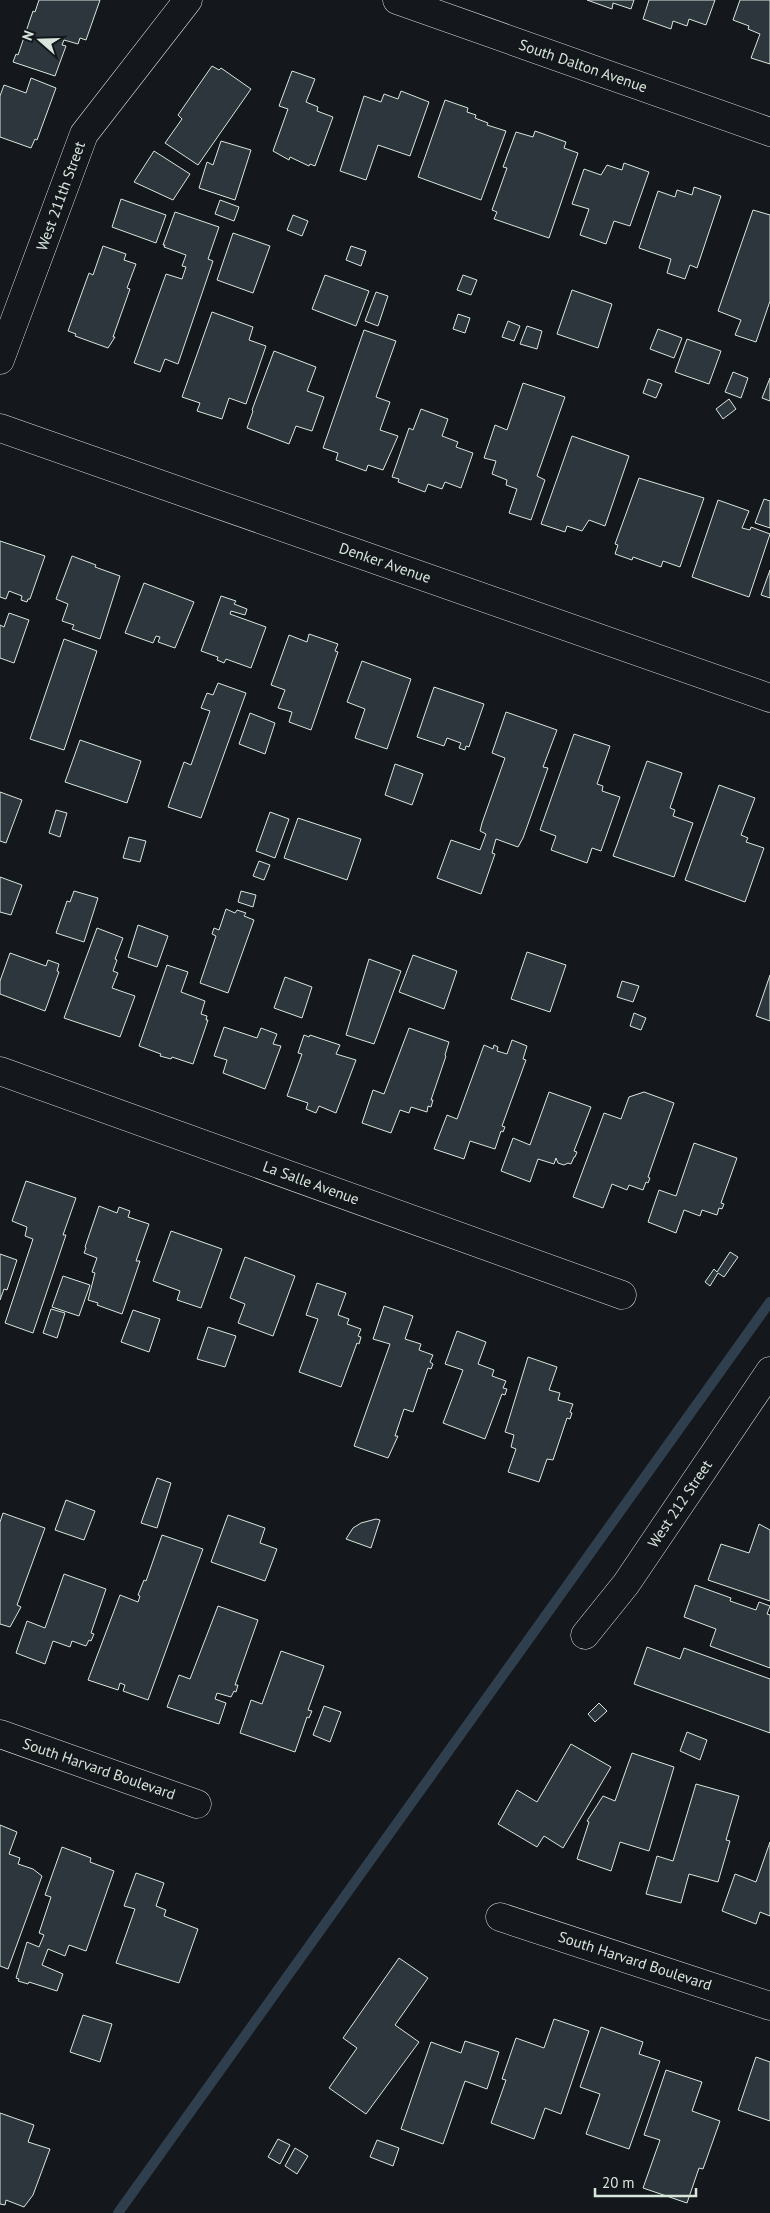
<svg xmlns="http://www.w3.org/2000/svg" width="770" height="2213" font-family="'PT Sans',sans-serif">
  <rect width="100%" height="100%" fill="#14181c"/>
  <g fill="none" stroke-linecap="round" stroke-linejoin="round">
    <polyline stroke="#2f3f4d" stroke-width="10" points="118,2213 770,1302"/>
  </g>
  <g fill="#2c363c" stroke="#d8e6dc">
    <polygon points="39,0 100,0 86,40 80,38 78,44 64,40 62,45 66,46 55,76 13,62 16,54 18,55 33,11 35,12"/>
    <polygon points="587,0 634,0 631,9 613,3 612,9"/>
    <polygon points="649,0 715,0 706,25 689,19 687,26 673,21 671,29 643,19"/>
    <polygon points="740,0 770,0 770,64 751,58 760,34 748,29 749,26 733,20"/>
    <polygon points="212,66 219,70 221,68 251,89 198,165 165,143 182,119 178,115"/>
    <polygon points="292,71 315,79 306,102 318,107 317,111 333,117 315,166 310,164 309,166 290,157 289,160 273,151 288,109 279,106"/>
    <polygon points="31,78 56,88 37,140 35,139 31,148 0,137 0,96 4,85 26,93"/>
    <polygon points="401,91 429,102 410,156 378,145 366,180 340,171 364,96 381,102 384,94 398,99"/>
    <polygon points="445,100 468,108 467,112 476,115 475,118 488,123 487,125 506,131 481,200 418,177"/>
    <polygon points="535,131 566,142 564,148 578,153 549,238 494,219 497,212 492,210 507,168 503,167 516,132 533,137"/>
    <polygon points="221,141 251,150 235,200 199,188 207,162 213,165"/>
    <polygon points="154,151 190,174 173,200 134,182"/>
    <polygon points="624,163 649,172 630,226 614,221 606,244 580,235 589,209 572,204 584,169 601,175 607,165 622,170"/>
    <polygon points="694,187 721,196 697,268 690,265 685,279 667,273 671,259 639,248 658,191 675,197 677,190 692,195"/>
    <polygon points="121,199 166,215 156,243 112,227"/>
    <polygon points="220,200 239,207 234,221 215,214"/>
    <polygon points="753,210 770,215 770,301 756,342 735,335 741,320 718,311"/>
    <polygon points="175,212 219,227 208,259 213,261 178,364 165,359 160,372 134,363 166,274 182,279 186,267 182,266 186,255 164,247 165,245 163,245"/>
    <polygon points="293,215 308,221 302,236 287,230"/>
    <polygon points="233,233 270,246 253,293 217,280"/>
    <polygon points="103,246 126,254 124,260 136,264 127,288 130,289 113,337 115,337 108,348 75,336 76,334 68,331 89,273 93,275"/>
    <polygon points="351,246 366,251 361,266 346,260"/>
    <polygon points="325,275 369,291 356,326 312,309"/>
    <polygon points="463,275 477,280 471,295 457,290"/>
    <polygon points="572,290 612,304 598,348 557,334"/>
    <polygon points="376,292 388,296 378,326 365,321"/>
    <polygon points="212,312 253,327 249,340 266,346 246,404 229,398 222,419 197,411 200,403 182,397"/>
    <polygon points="458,314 470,318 465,333 453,329"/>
    <polygon points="508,321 520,326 514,341 502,337"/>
    <polygon points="527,326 542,331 537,349 520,344"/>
    <polygon points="658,329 682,338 674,358 650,349"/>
    <polygon points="364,330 396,341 376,397 390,402 380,430 398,436 383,470 368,465 366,471 336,460 338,453 323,448"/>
    <polygon points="687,339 721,351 709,384 675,372"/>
    <polygon points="274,351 316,367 307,391 324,397 312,431 296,426 289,444 247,428 253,411 252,410"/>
    <polygon points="733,372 748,378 741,398 725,392"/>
    <polygon points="770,378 770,401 762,398"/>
    <polygon points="648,379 662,384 656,398 643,393"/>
    <polygon points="523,383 565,397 537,476 545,480 531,520 509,513 517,489 506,485 507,480 492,474 496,461 484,458 495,425 507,430"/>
    <polygon points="729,399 736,409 723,419 716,409"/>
    <polygon points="421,409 448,419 442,436 458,442 456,447 473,453 461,488 445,482 442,489 428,484 425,492 398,482 399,479 392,477 409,428 413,430"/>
    <polygon points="572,436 629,456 605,526 589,520 582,531 567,526 565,532 541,524"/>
    <polygon points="639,478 704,498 680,567 663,561 661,567 633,557 632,560 615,554 618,545 615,544"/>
    <polygon points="764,499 770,501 770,528 755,523"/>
    <polygon points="718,500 749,511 742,528 750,530 751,527 770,534 749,597 692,577"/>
    <polygon points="0,541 45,556 30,599 28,599 27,602 21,600 22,596 9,591 6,599 0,597"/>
    <polygon points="72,556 96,565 95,567 120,576 100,639 72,629 74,625 62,621 68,604 56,599"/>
    <polygon points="770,570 770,598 761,595"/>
    <polygon points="144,583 194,602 175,648 158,642 160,637 156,636 153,643 125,633"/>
    <polygon points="221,596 236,601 234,604 247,609 245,615 231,611 230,614 266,627 251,668 226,659 224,663 217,660 218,657 201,651"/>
    <polygon points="9,613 29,620 14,663 0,658 0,625 4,627"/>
    <polygon points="309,634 338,644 335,651 338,652 311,730 289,722 292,712 278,708 285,690 271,685 289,635 307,642"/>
    <polygon points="64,639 97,651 64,750 30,739"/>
    <polygon points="362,661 411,679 387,749 355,738 365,709 347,702"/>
    <polygon points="218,683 246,693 201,818 168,807 184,762 191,765 210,711 201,708 207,693 213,695"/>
    <polygon points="434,687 484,704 469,747 466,746 465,750 459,748 461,743 447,738 444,746 417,737"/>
    <polygon points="506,712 557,730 543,767 548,768 523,838 518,847 496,839 492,853 495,854 481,894 437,878 451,840 480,850 486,834 480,831 482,823 505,758 492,753"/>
    <polygon points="250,713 275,723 265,754 239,744"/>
    <polygon points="574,734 610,746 597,784 603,786 602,791 620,797 601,851 592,848 587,863 551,850 556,836 540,830"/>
    <polygon points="80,740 141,761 127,803 65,782"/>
    <polygon points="647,761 682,773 670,808 675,810 673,816 693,823 674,877 613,856"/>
    <polygon points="395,764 423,774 412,805 385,795"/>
    <polygon points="719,785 755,798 741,835 748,838 746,842 764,848 745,902 685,880"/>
    <polygon points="0,792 22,800 6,843 0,841"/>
    <polygon points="56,810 67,813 60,837 49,833"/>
    <polygon points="270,812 289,819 275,858 256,851"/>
    <polygon points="298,818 361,839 347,880 284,858"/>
    <polygon points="129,837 146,841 140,862 123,858"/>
    <polygon points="259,861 270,865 264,880 253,876"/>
    <polygon points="0,877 22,885 11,915 0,912"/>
    <polygon points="74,891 98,898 84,942 56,933 67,901 70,902"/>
    <polygon points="241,891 256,895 253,907 238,902"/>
    <polygon points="226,909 235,913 237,910 246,913 244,916 254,920 228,993 200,983 216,936 212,934 214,928 219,930"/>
    <polygon points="138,925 168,936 157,967 128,957"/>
    <polygon points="97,928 123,938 115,959 117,960 113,971 118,973 112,988 135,996 120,1037 64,1018"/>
    <polygon points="527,952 566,965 550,1012 511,999"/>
    <polygon points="10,953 46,966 48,960 59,964 57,971 59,972 45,1011 0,994 0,981"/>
    <polygon points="413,955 457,971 444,1009 399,992"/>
    <polygon points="369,959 401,971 374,1044 346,1035"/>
    <polygon points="167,965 188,972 181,992 205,1001 201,1014 207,1016 206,1020 208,1020 193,1064 172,1057 171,1059 160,1056 161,1054 139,1046"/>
    <polygon points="770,975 770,1021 756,1016"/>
    <polygon points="285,977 312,987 302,1018 274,1008"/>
    <polygon points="622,981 639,986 633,1002 617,997"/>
    <polygon points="634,1013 646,1018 641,1030 630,1026"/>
    <polygon points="224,1027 257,1038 261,1028 277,1034 273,1044 281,1046 265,1089 223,1073 227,1060 214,1056"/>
    <polygon points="409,1028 449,1042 445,1055 446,1056 431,1100 433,1100 431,1107 428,1106 427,1112 411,1107 409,1113 400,1110 391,1133 362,1123 373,1090 384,1094"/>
    <polygon points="304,1035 309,1037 310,1035 340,1045 336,1054 356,1060 336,1113 319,1106 316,1113 306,1109 308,1103 287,1096 302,1054 298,1053"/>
    <polygon points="512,1040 527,1046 523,1059 526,1060 502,1126 505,1127 503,1132 501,1131 495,1149 470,1141 464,1159 434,1149 447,1115 457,1119 484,1045 493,1049 494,1045 498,1047 497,1051 507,1054"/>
    <polygon points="549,1092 591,1107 574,1151 577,1152 575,1157 574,1157 571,1164 568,1163 564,1165 558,1163 556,1158 554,1164 538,1159 530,1182 501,1171 513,1138 530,1145"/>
    <polygon points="644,1092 674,1103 648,1177 650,1178 648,1183 646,1182 643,1190 629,1185 627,1190 612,1184 603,1208 573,1197 604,1113 621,1119 629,1097"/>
    <polygon points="694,1143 737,1158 721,1203 724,1204 722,1209 719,1208 717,1215 702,1210 700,1216 684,1210 676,1233 648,1222 659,1190 676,1196"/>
    <polygon points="26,1181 76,1198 63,1235 66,1235 33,1333 5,1323 33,1239 25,1236 27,1227 12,1221"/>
    <polygon points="99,1206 117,1213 119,1207 130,1211 128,1217 149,1224 136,1261 140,1261 122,1314 97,1305 98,1303 88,1300 95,1273 92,1272 97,1258 84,1253 86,1248 85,1247"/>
    <polygon points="171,1231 222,1249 201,1308 177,1300 180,1291 153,1281"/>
    <polygon points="730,1252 738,1257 724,1277 718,1273 710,1286 705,1282 714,1269 717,1272"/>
    <polygon points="0,1254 17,1260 7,1290 4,1289 0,1300"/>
    <polygon points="245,1257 295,1276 273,1336 238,1323 245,1304 230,1298"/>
    <polygon points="63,1276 90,1285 79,1316 52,1307"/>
    <polygon points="317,1283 346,1293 338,1315 349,1319 347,1324 361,1329 358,1336 361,1337 359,1344 357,1343 341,1387 299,1372 318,1319 306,1315"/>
    <polygon points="384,1306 413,1316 405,1339 421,1344 419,1350 433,1355 430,1362 433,1364 431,1369 428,1368 413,1412 404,1409 395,1436 398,1436 388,1458 354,1446 390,1344 373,1339"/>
    <polygon points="51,1309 65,1313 57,1338 43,1333"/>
    <polygon points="133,1310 160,1319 149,1352 121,1342"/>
    <polygon points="208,1327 236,1336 225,1367 197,1359"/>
    <polygon points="457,1331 486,1342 478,1364 494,1370 492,1376 506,1381 503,1388 507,1389 505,1395 502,1394 485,1439 443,1423 463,1370 445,1364"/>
    <polygon points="528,1357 557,1367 549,1390 560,1393 558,1400 573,1404 570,1412 572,1413 570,1419 567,1418 553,1460 547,1459 539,1482 508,1472 516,1449 511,1447 514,1435 505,1432"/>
    <polygon points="157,1478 171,1483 157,1528 141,1523"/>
    <polygon points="66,1500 95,1511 84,1540 55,1530"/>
    <polygon points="3,1513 45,1528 17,1605 21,1607 10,1627 0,1624 0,1522"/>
    <polygon points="228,1515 265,1528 260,1543 277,1549 265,1581 211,1562"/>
    <polygon points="376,1519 380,1520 371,1548 346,1539 353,1528 361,1523"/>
    <polygon points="759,1524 770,1530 770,1601 708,1580 721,1544 749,1553"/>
    <polygon points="162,1535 203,1549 148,1700 123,1691 125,1685 120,1683 118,1690 88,1680 120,1595 138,1602 140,1596 138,1595 144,1580 146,1581"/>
    <polygon points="64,1574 106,1589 91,1633 94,1634 91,1641 89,1640 86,1646 72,1641 70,1647 53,1641 45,1664 16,1653 27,1621 45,1628"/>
    <polygon points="695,1585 731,1598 730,1601 756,1610 759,1602 770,1606 767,1614 770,1615 770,1668 710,1646 716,1629 684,1617"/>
    <polygon points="218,1606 258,1620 235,1685 238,1685 236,1692 234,1691 231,1697 217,1693 215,1699 226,1703 219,1724 167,1707 179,1675 190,1679"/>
    <polygon points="647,1647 680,1659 684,1648 770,1679 770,1733 634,1684"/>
    <polygon points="281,1651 324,1666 308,1710 312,1711 309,1718 307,1717 295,1752 240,1733 251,1700 262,1704"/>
    <polygon points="599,1703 607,1711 595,1722 588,1714"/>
    <polygon points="324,1706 341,1712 330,1742 313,1735"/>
    <polygon points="687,1732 707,1740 700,1760 680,1751"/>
    <polygon points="571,1744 611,1767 563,1848 544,1836 537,1847 498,1824 517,1790 537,1802"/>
    <polygon points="632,1753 674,1767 649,1851 620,1842 611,1871 577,1859 589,1822 587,1821 603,1796 615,1801"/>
    <polygon points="696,1784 739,1796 726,1840 730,1841 718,1882 689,1874 681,1903 646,1894 657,1856 673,1861"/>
    <polygon points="0,1825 17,1832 9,1854 20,1858 18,1864 33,1869 42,1876 8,1969 0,1966"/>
    <polygon points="770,1842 770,1916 760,1912 756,1924 722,1911 735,1874 756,1882"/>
    <polygon points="62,1847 91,1858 90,1862 114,1871 86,1951 69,1945 65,1956 48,1949 42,1965 63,1974 57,1991 29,1982 28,1984 18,1981 19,1979 16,1978 27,1942 39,1947 44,1935 39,1933 51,1897 45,1895"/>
    <polygon points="136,1873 164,1883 156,1906 166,1910 164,1916 198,1929 179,1983 116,1963 135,1909 124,1906"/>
    <polygon points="399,1958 428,1978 395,2025 419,2042 366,2114 329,2088 357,2048 343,2038"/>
    <polygon points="83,2015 112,2024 100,2062 70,2052"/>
    <polygon points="554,2019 589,2031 561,2114 545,2108 534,2139 491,2123 506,2080 502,2079 516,2038 544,2048"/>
    <polygon points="601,2027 643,2042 639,2054 660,2061 629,2149 586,2134 600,2094 580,2087"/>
    <polygon points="465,2041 499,2052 487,2089 465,2081 443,2144 401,2129 431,2042 461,2053"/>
    <polygon points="756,2057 770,2062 770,2121 738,2110"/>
    <polygon points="666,2070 702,2082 692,2111 720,2121 703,2169 699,2168 687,2203 643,2188 660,2140 644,2135"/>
    <polygon points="0,2113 34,2125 28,2142 50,2149 33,2195 24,2207 6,2200 5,2205 0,2204"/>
    <polygon points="278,2139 290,2145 280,2164 268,2157"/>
    <polygon points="377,2140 399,2148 393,2166 370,2157"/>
    <polygon points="295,2148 308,2156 297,2174 285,2166"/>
  </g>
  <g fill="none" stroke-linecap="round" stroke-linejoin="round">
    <g stroke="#d8e6dc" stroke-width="29">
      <g id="minor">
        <polyline points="397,0 770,132"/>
        <polyline points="0,360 84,134 188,0"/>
        <polyline points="0,428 770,698"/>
        <polyline points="0,1071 622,1295"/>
        <polyline points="585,1635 626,1584 770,1371"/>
        <polyline points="0,1734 197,1804"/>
        <polyline points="500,1917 770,2006"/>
      </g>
    </g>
    <use href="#minor" stroke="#14181c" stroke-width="28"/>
  </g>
  <g text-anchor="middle" stroke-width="4" stroke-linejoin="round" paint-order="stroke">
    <g font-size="15" fill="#d8e6dc" stroke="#14181c">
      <text transform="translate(583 66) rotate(19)" y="5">South Dalton Avenue</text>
      <text transform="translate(61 196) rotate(-70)" y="5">West 211th Street</text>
      <text transform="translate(385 563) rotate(19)" y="5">Denker Avenue</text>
      <text transform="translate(311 1183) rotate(20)" y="5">La Salle Avenue</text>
      <text transform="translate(680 1504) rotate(-56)" y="5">West 212 Street</text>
      <text transform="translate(99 1769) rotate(19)" y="5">South Harvard Boulevard</text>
      <text transform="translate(635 1961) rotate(18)" y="5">South Harvard Boulevard</text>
    </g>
  </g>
  <g transform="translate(40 40) rotate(290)" stroke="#14181c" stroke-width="4" paint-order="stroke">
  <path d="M0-4L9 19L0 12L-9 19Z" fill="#d8e6dc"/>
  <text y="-8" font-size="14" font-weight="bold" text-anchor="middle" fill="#d8e6dc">N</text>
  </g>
  <path d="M595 2188v8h101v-8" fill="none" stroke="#d8e6dc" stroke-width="2.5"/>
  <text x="602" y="2188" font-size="15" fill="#d8e6dc" stroke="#14181c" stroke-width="4" paint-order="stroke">20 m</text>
</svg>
